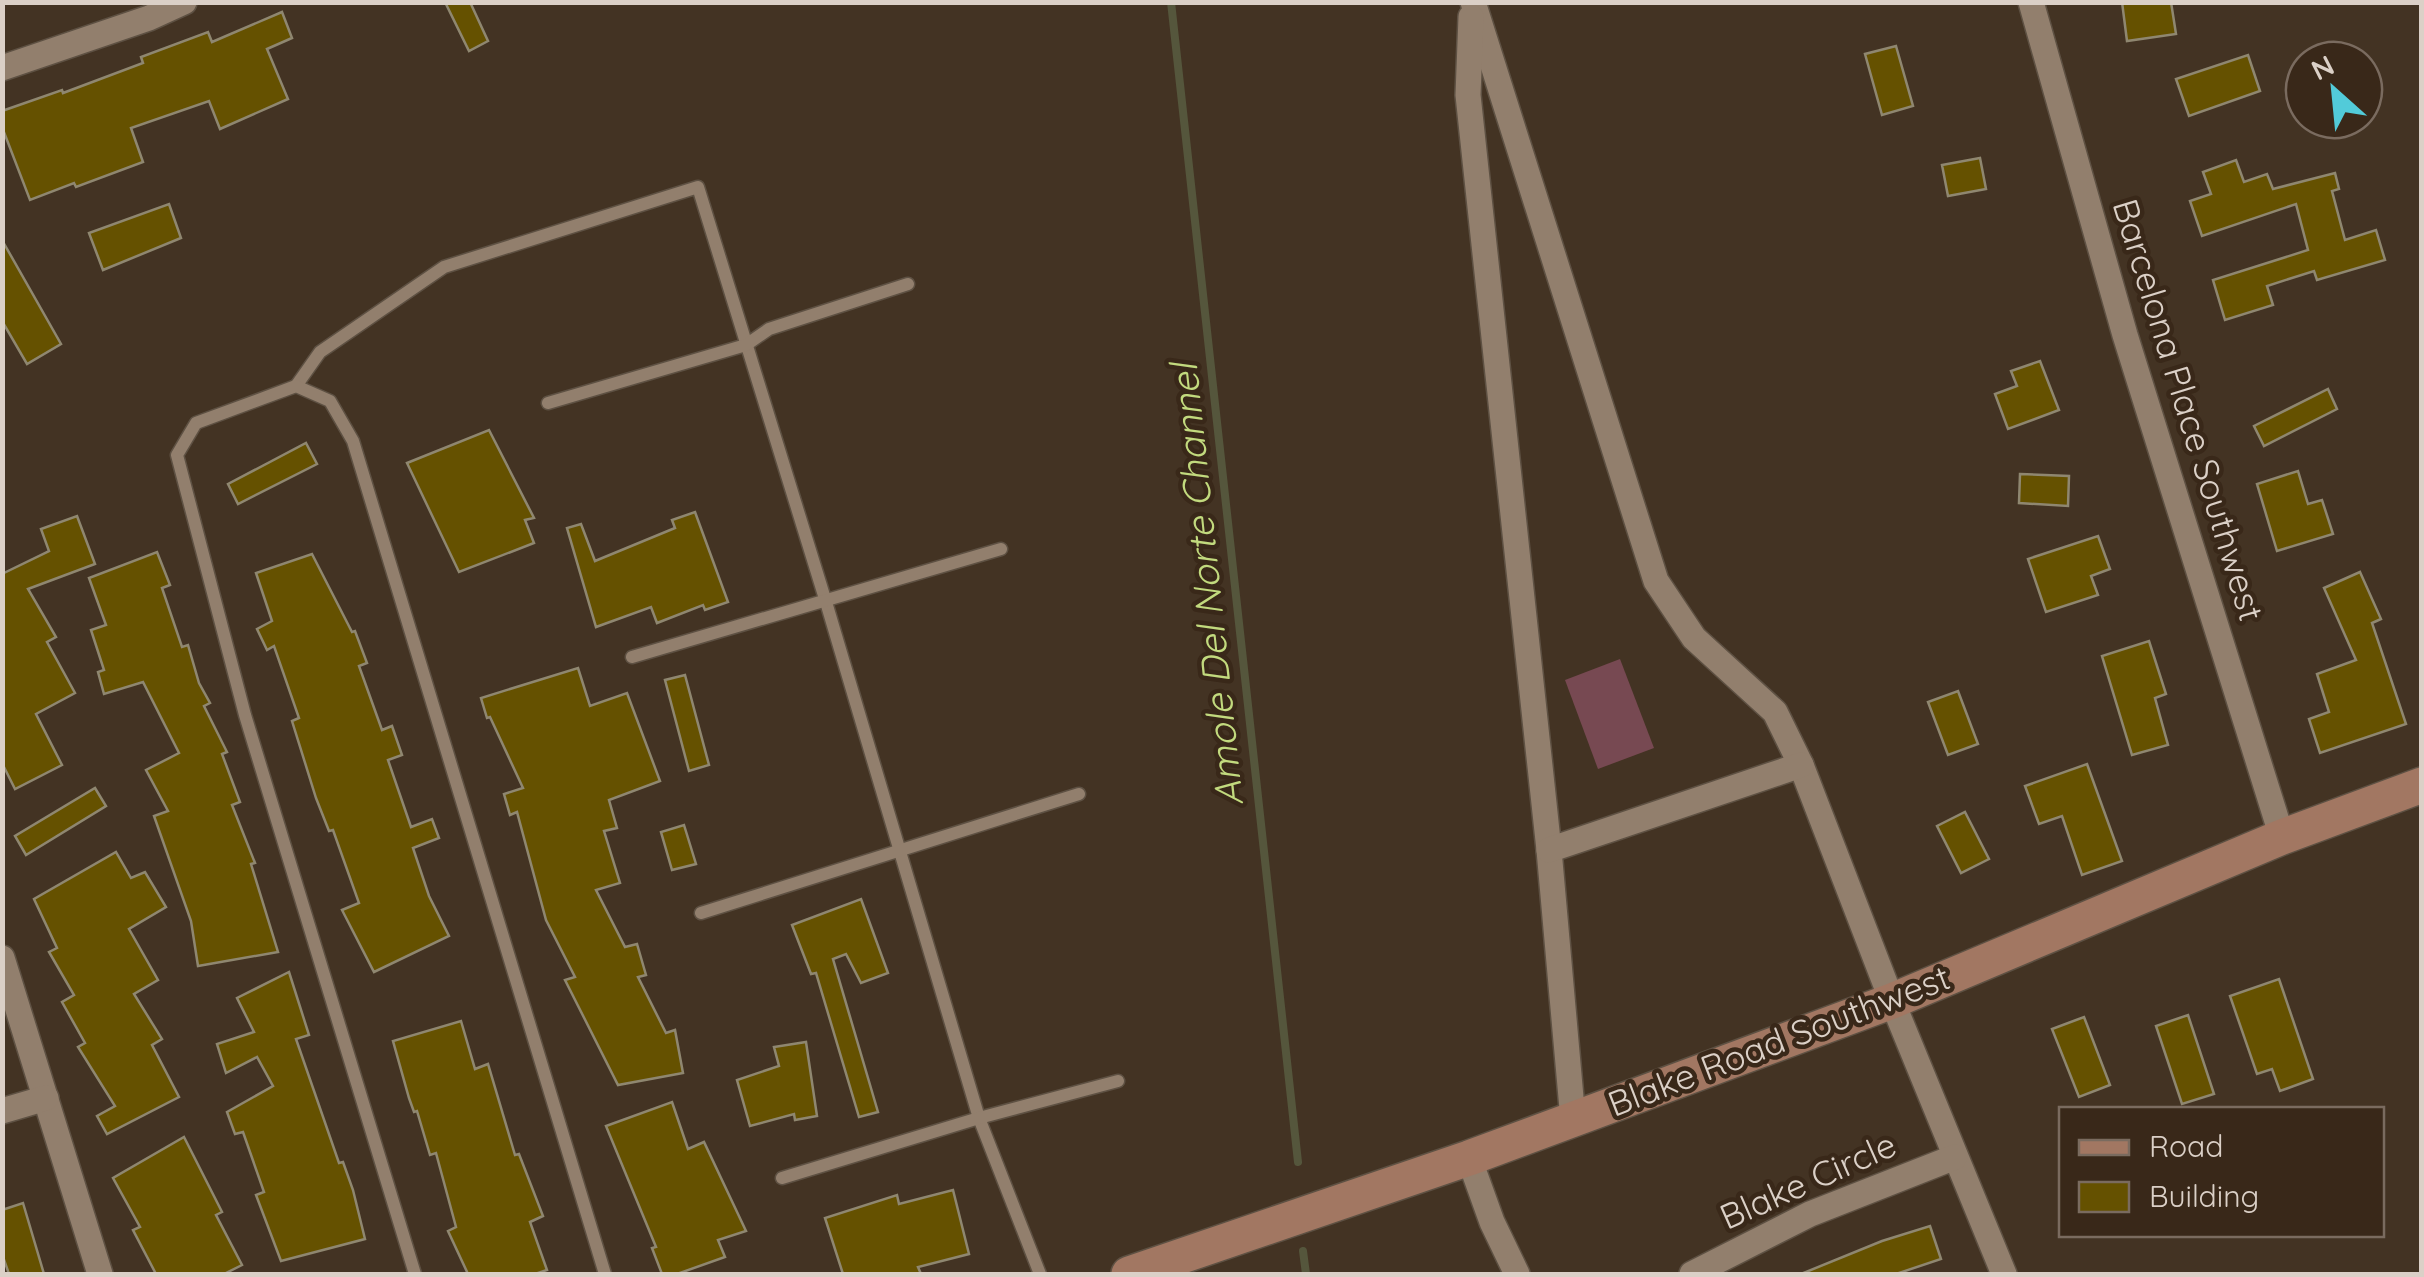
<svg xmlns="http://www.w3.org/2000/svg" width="2424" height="1277" font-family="Quicksand,sans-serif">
  <rect width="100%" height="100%" fill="#433323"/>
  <polygon fill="#774952" points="1620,659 1654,748 1598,769 1565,680"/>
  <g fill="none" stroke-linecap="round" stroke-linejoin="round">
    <g stroke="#55563c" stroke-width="8">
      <polyline points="1171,2 1298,1162"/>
      <polyline points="1303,1251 1306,1274"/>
    </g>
  </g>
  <g fill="#655100" stroke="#8f8770" stroke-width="2.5">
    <polygon points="445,2 470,2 488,41 469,51"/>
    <polygon points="2122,2 2171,2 2176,34 2127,41"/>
    <polygon points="282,12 292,38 267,49 288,99 220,129 209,101 131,128 143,162 76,187 74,183 30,200 2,127 2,111 62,90 63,93 143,63 141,57 208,32 212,42"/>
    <polygon points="1896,46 1913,106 1882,115 1865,54"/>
    <polygon points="2248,55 2260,91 2189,116 2176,79"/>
    <polygon points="1980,158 1986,189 1948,196 1942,165"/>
    <polygon points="2236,160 2244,182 2267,174 2273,189 2335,173 2339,189 2332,191 2345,240 2376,230 2385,260 2317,280 2314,271 2267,286 2273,305 2225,320 2213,280 2308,250 2296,204 2202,236 2190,201 2211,194 2203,172"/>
    <polygon points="169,204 181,238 103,270 89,233"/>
    <polygon points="2,240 61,344 27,364 2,321"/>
    <polygon points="2040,361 2059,410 2008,429 1995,394 2017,386 2011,371"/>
    <polygon points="2328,389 2337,409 2264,446 2254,426"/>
    <polygon points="489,430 534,518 525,520 534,543 459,572 407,463"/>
    <polygon points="306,443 317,464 238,504 228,484"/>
    <polygon points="2298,471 2308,504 2322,500 2333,534 2277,551 2257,484"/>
    <polygon points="2020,474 2069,476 2068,506 2019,503"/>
    <polygon points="695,512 728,602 705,610 703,605 657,623 651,607 596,627 567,528 581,524 595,561 675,528 672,520"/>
    <polygon points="77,516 95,564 28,589 56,637 47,642 75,693 36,714 62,765 15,789 2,763 2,574 49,551 41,529"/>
    <polygon points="2098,536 2110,569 2091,576 2098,595 2046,612 2028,559"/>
    <polygon points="157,552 170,585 162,588 182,647 188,645 199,683 210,703 204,706 227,752 222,754 240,802 232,805 255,863 251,864 278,952 198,966 191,921 154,816 168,811 146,770 179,753 143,682 104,694 98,672 104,670 91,630 106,625 89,578"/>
    <polygon points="312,554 352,632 355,631 367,663 359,666 382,730 392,726 402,755 388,760 411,827 432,819 439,838 413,848 429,896 449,936 374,972 342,910 359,903 333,830 329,831 316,798 292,721 299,718 274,646 267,650 257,629 272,621 256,573"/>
    <polygon points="2360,572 2381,619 2372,623 2406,724 2320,753 2309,719 2329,712 2317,674 2356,660 2324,588"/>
    <polygon points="2149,641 2166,694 2155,698 2168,745 2132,755 2102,656"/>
    <polygon points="578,668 590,706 627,693 660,781 609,800 617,828 604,831 620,883 596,890 625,947 637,944 646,975 638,977 666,1033 675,1030 683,1073 618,1085 565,980 575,977 546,920 517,812 510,815 504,794 523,788 490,717 487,718 481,698"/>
    <polygon points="685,675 709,765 689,771 665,680"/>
    <polygon points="1958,691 1978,744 1948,755 1928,702"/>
    <polygon points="2087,764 2122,861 2082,875 2062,816 2039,824 2025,786"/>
    <polygon points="95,788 106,806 26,855 15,836"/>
    <polygon points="1965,812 1989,859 1961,873 1937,826"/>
    <polygon points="684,825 696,864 672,870 661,832"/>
    <polygon points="116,852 131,878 145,872 166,907 129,929 158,980 134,994 162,1039 152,1045 179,1097 107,1134 97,1116 115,1106 78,1047 85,1043 62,1002 74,995 49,952 57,948 34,899"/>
    <polygon points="861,899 888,973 861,983 846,954 833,959 878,1112 859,1117 816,973 811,974 792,925"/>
    <polygon points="289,972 309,1035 296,1039 339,1163 343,1162 353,1190 365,1239 281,1261 256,1195 264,1192 243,1132 235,1134 227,1112 273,1086 257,1057 226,1073 217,1044 254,1032 237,998"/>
    <polygon points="2279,979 2313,1079 2280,1091 2272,1069 2257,1074 2230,996"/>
    <polygon points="2188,1015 2214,1094 2182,1104 2156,1026"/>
    <polygon points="2084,1017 2110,1085 2079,1097 2052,1029"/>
    <polygon points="461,1021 475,1069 488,1064 515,1155 519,1154 543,1216 530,1222 547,1270 535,1274 468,1274 448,1231 456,1227 436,1153 430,1155 417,1111 414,1112 409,1098 393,1041"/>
    <polygon points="806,1042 817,1116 795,1120 794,1114 750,1126 737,1080 779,1066 774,1047"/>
    <polygon points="672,1102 688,1149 704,1142 746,1231 718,1240 725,1257 677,1274 662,1274 652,1248 656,1247 606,1126"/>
    <polygon points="184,1137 222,1212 216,1215 242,1265 224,1274 156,1274 133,1230 140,1227 113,1178"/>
    <polygon points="953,1190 969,1254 918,1267 921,1274 843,1274 825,1218 897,1195 899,1204"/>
    <polygon points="23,1203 44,1274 9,1274 2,1254 2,1210"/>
    <polygon points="1930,1226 1941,1259 1896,1274 1801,1274 1882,1241"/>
  </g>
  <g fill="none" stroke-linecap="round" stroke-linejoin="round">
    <g stroke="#5e5143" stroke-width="15">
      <g id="service">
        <polyline points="296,386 320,352 444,267 698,187 826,602 979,1118 1040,1274"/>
        <polyline points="548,403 746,345 769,329 908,284"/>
        <polyline points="632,657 1001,549"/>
        <polyline points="701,913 1079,794"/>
        <polyline points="782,1178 979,1118 1118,1081"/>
        <polyline points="415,1274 245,715 177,455 196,423 296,386 330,401 353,441 605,1274"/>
      </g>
    </g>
    <g stroke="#5e5143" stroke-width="28">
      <g id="minor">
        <polyline points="1473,2 1656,581 1694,638 1775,712 1801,765 1892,1001 2004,1274"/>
        <polyline points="2031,2 2125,335 2282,837"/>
        <polyline points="1471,17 1468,95 1549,850 1573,1120"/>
        <polyline points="2,68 149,18 184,2"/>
        <polyline points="1549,850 1801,765"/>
        <polyline points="2,958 100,1274"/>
        <polyline points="2,1111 46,1098"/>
        <polyline points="1469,1158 1492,1222 1517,1274"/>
        <polyline points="1692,1274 1810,1214 1955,1157"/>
      </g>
    </g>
    <g stroke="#5e5143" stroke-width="38">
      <polyline id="secondary" points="1129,1274 1469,1158 1892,1001 2282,837 2422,785"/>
    </g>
    <use href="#service" stroke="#927f6d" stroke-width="12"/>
    <use href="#minor" stroke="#927f6d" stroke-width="25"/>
    <use href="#secondary" stroke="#a27762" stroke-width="35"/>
  </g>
  <g text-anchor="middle" stroke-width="9" stroke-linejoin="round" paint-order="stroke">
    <g font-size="35" fill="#dbd0c7" stroke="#392819">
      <text transform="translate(2188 410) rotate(73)" y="12">Barcelona Place Southwest</text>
      <text transform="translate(1779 1041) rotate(-21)" y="12">Blake Road Southwest</text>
      <text transform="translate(1808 1181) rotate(-24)" y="12">Blake Circle</text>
    </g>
    <g font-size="38" font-style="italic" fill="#c2da7e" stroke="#392819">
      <text transform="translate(1207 585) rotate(-96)" y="13">Amole Del Norte Channel</text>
    </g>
  </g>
  <rect width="2424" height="1277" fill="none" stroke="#dbd0c7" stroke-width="10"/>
  <rect x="2059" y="1107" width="325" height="130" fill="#392819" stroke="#7a6b5f" stroke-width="2.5"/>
  <rect x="2079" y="1140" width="50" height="15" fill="#a27762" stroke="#7a6b5f" stroke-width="2.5"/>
  <text x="2149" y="1157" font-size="30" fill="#dbd0c7">Road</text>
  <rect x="2079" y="1182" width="50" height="30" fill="#655100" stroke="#7a6b5f" stroke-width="2.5"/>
  <text x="2149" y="1207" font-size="30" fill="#dbd0c7">Building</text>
  <g transform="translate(2334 90) rotate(333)"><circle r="48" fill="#392819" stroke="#7a6b5f" stroke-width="2.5"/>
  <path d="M0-8L18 38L0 25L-18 38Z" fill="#52cbd9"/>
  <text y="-15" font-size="28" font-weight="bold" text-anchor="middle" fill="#dbd0c7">N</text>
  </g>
</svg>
